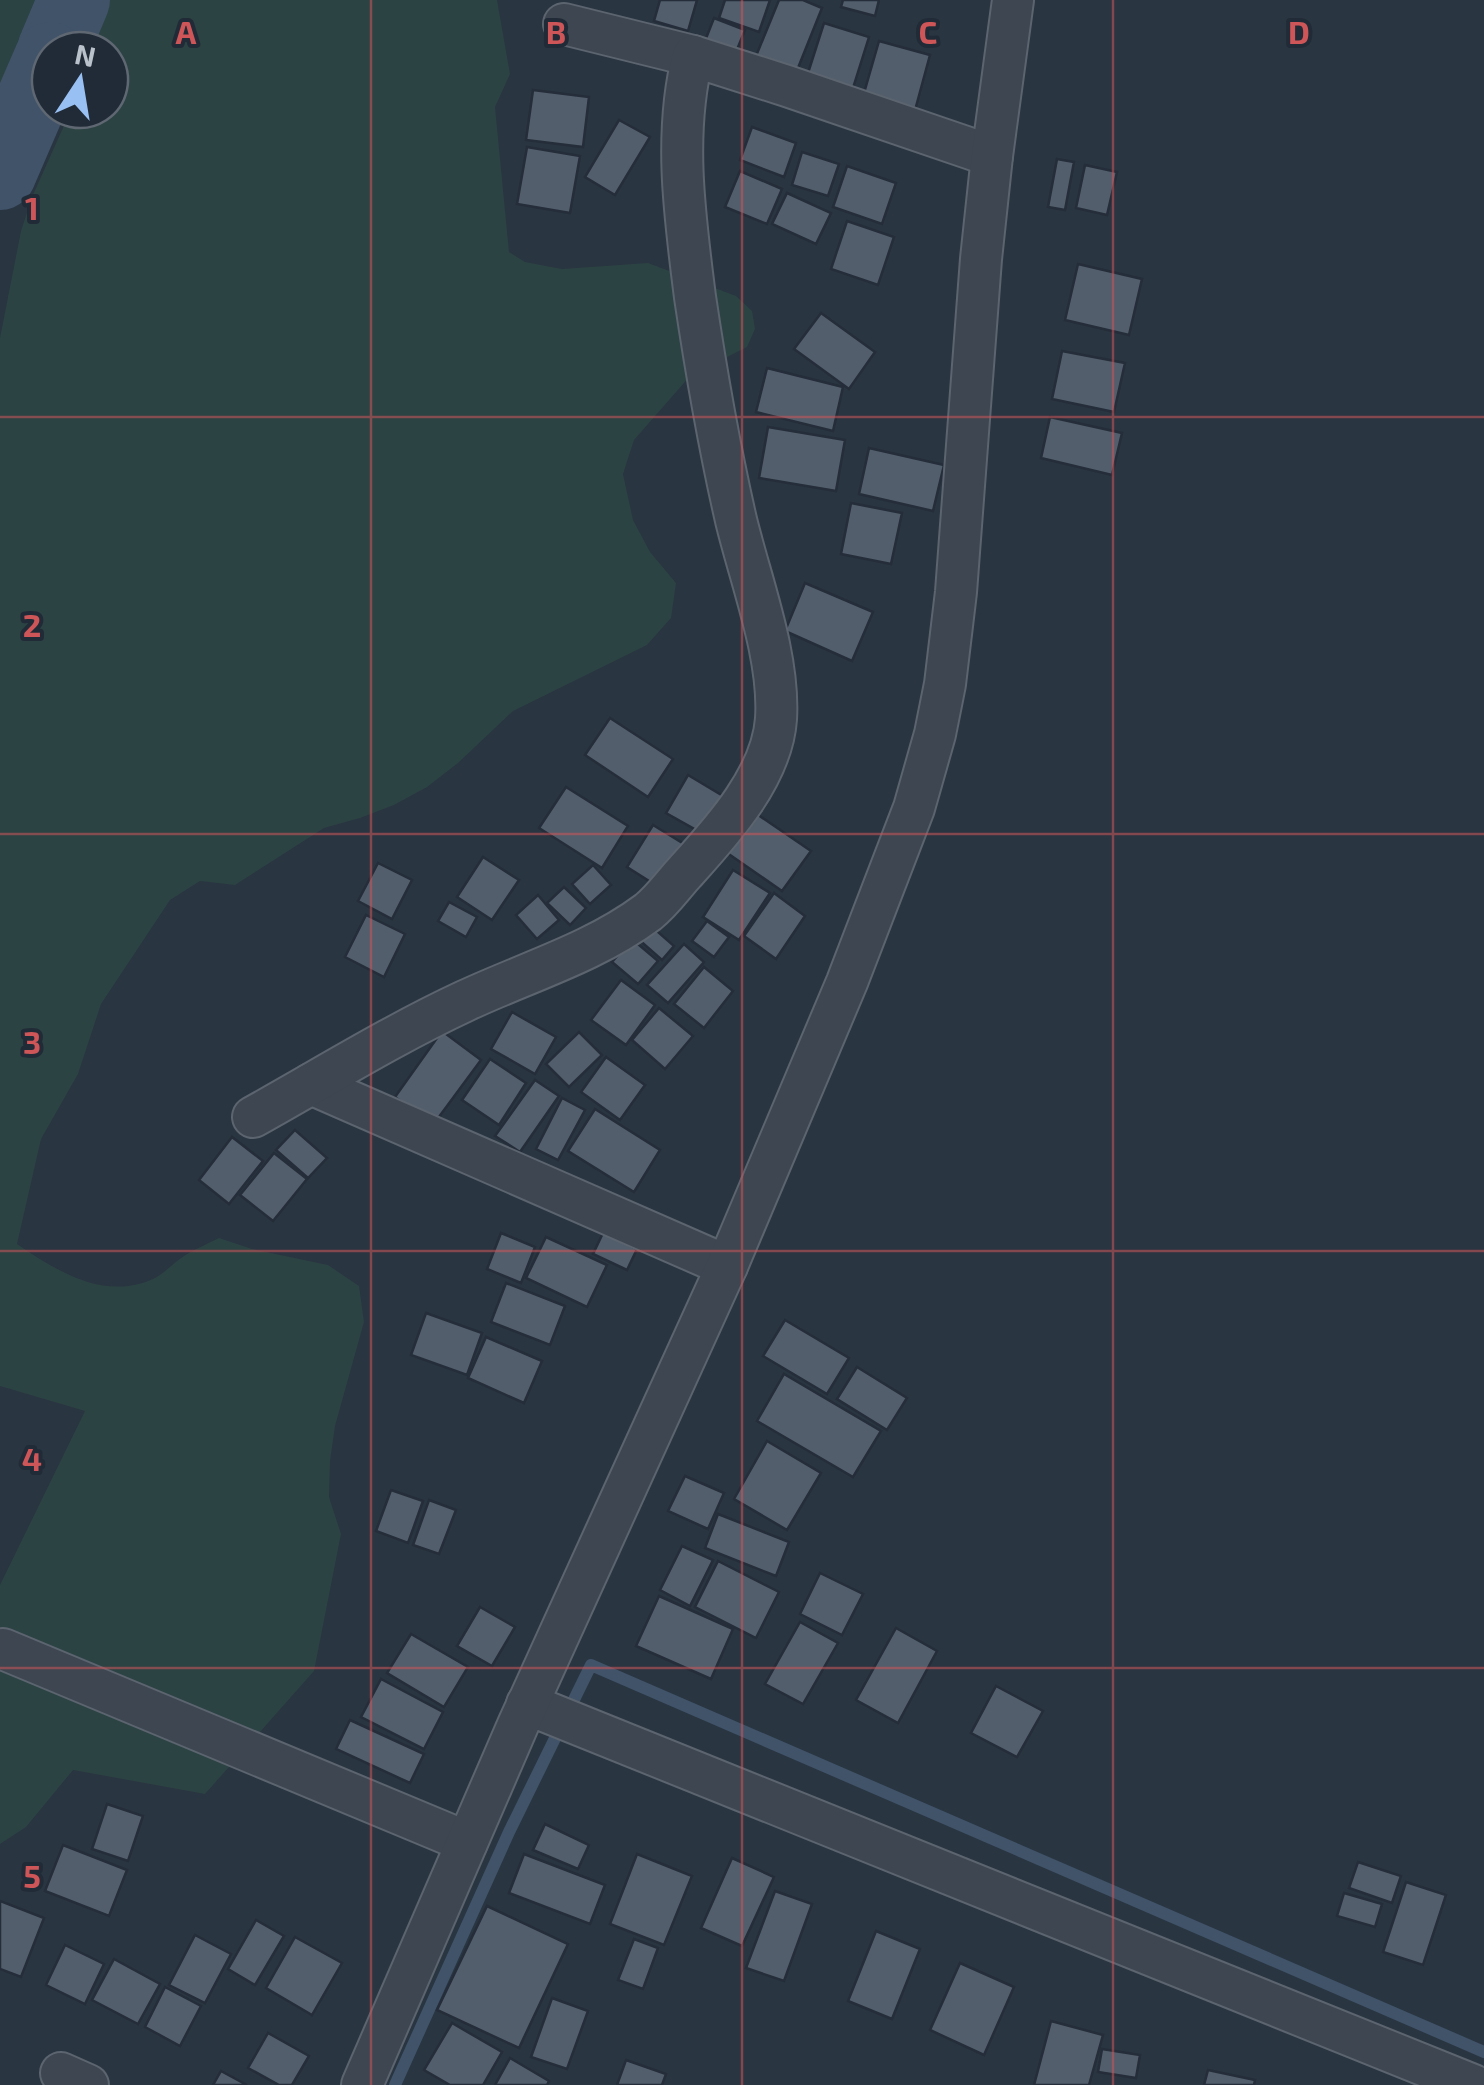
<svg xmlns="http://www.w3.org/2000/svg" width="1484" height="2085" font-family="'Exo 2',sans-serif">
  <rect width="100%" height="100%" fill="#293541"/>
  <g fill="#2c4343">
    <polygon points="0,0 35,0 0,85"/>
    <path d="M 110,0 L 497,0 L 510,74 L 495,107 L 509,252 L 525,262 L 562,269 L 648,263 L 736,296 L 752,311 L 755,329 L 747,347 L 691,375 L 634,440 L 623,474 L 633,520 L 650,552 L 676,583 L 671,618 L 647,645 L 513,711 L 458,763 L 427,787 L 394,805 L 360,818 L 324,828 L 235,885 L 200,881 L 170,900 L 101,1004 L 78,1074 L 41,1139 L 17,1244 C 57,1271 104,1301 153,1279 C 164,1274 174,1262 184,1256 C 195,1249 207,1244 219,1238 L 252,1249 L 328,1265 L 359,1286 L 364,1322 L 335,1426 L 330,1461 L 329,1497 L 341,1534 L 314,1671 L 205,1794 L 73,1770 L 26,1827 L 0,1844 L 0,1585 L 85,1411 L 0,1386 L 0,338 L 21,231 L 32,197 L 71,110 L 110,110 L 110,50 L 92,50 Z"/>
  </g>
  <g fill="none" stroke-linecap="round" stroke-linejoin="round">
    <polyline stroke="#405369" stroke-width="12" points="395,2085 509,1832 591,1665 1484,2052"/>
    <g stroke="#405369" stroke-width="72">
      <polyline points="53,50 74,0"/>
      <polyline points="0,174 50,58"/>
    </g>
  </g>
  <g fill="#525e6c" stroke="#242d39" stroke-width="2.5">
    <polygon points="660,0 697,0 688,31 654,21"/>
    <polygon points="725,0 770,0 759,32 719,18"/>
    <polygon points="779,0 803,0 822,8 796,73 756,56"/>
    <polygon points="843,0 879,0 875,16 841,7"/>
    <polygon points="714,18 745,30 734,57 703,46"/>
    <polygon points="824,23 869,37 853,88 808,73"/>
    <polygon points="879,41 930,55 914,114 862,100"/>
    <polygon points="533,90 589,97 583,147 526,140"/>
    <polygon points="619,120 650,137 615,195 585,177"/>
    <polygon points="752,127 796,143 784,177 740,160"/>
    <polygon points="527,147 580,156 570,213 517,204"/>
    <polygon points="802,152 839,164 828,196 792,185"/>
    <polygon points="1057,159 1074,162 1065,210 1048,207"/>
    <polygon points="1085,165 1117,172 1107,215 1076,208"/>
    <polygon points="847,166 896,183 882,224 833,207"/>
    <polygon points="740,171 782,189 767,224 725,207"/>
    <polygon points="787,193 831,213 816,244 772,224"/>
    <polygon points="847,221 894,237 878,285 831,269"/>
    <polygon points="1078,264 1142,279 1129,335 1065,320"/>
    <polygon points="821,313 875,352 849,389 794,349"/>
    <polygon points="1062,351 1125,363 1114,412 1052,399"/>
    <polygon points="767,368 843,387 833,431 756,412"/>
    <polygon points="1050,417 1122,433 1112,475 1041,458"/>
    <polygon points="768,427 845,440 836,491 759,478"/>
    <polygon points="869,448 944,465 933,511 859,494"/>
    <polygon points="851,503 902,513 891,564 841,554"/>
    <polygon points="805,583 873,612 852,661 785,631"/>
    <polygon points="610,718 673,759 648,797 585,755"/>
    <polygon points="688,775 728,799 707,836 666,813"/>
    <polygon points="566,787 628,826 602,868 539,828"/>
    <polygon points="748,808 811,851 782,891 720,848"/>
    <polygon points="653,825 684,844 657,886 627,867"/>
    <polygon points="483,857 519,880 492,920 457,897"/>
    <polygon points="378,863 412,880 392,919 358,901"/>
    <polygon points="593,865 611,885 590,904 572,884"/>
    <polygon points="733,870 770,893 739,940 703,917"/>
    <polygon points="564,887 586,908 570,925 547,903"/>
    <polygon points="774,893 805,916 776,959 744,936"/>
    <polygon points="538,895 559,920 537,939 516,915"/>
    <polygon points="449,902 477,917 466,937 438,921"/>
    <polygon points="366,915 405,934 384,977 345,957"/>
    <polygon points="707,921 729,937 714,957 692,941"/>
    <polygon points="649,924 674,946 662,960 637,938"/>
    <polygon points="632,939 658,961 638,984 612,962"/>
    <polygon points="684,944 704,962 668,1003 647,985"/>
    <polygon points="704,967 733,991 704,1028 674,1004"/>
    <polygon points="621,980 655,1005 626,1045 591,1020"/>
    <polygon points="659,1008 693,1036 665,1069 632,1040"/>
    <polygon points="512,1012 556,1037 535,1074 491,1049"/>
    <polygon points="442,1031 481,1060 433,1125 395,1097"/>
    <polygon points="579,1032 602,1055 569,1087 546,1064"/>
    <polygon points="606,1057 645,1085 620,1120 581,1092"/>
    <polygon points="490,1059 526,1083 499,1125 462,1100"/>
    <polygon points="535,1080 559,1096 520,1152 495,1136"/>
    <polygon points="562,1098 585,1110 558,1160 536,1149"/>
    <polygon points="595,1109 660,1150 634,1192 568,1151"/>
    <polygon points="295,1130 327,1158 308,1178 276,1150"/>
    <polygon points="232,1137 263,1161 229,1204 199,1180"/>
    <polygon points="274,1153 307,1179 273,1221 240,1195"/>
    <polygon points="501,1233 535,1247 521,1283 487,1269"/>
    <polygon points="603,1233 637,1249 627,1270 593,1254"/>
    <polygon points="546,1237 607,1265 587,1307 526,1278"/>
    <polygon points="506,1283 565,1306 550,1345 491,1322"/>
    <polygon points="426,1313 482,1333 467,1375 411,1355"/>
    <polygon points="785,1320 849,1358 827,1394 763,1356"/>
    <polygon points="486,1337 542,1361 524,1403 468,1378"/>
    <polygon points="857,1367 907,1398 887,1430 837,1399"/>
    <polygon points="784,1374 881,1431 853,1477 757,1421"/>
    <polygon points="767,1441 821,1473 787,1530 734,1499"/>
    <polygon points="685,1476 724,1493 708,1529 668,1511"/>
    <polygon points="391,1490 423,1501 408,1543 376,1531"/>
    <polygon points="429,1500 456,1510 439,1554 413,1545"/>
    <polygon points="718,1514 789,1542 776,1576 705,1548"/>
    <polygon points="682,1546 713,1560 690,1606 660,1590"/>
    <polygon points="718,1561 779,1592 756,1638 695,1607"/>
    <polygon points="820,1573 863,1594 842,1635 800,1614"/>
    <polygon points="659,1596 733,1629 711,1679 636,1646"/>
    <polygon points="480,1607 515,1627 492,1666 457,1646"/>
    <polygon points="800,1622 838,1643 803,1704 765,1684"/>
    <polygon points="896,1628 937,1651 898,1723 856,1700"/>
    <polygon points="411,1634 468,1667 444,1707 387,1673"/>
    <polygon points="381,1679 443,1712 424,1749 361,1717"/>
    <polygon points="996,1686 1043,1711 1017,1757 971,1733"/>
    <polygon points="350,1720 424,1754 410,1783 336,1749"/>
    <polygon points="107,1804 143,1816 128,1861 92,1849"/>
    <polygon points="545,1824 589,1845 578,1869 533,1850"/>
    <polygon points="63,1845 127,1870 109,1916 45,1891"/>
    <polygon points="524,1854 605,1885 590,1924 509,1893"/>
    <polygon points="637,1854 692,1876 664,1945 610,1924"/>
    <polygon points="732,1858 774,1877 742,1946 701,1928"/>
    <polygon points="1358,1862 1401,1876 1392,1903 1349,1888"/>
    <polygon points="1406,1882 1446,1895 1423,1965 1383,1952"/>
    <polygon points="775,1891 812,1904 784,1981 746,1968"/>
    <polygon points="1344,1893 1382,1904 1375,1927 1337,1916"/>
    <polygon points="0,1901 44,1918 21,1977 0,1969"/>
    <polygon points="487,1906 568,1944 519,2048 437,2010"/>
    <polygon points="256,1920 284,1936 255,1985 228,1969"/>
    <polygon points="876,1931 920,1949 892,2019 848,2001"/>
    <polygon points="195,1935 231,1954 205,2003 169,1985"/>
    <polygon points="295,1937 342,1963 312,2015 266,1988"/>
    <polygon points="634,1939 658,1948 643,1989 618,1980"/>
    <polygon points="65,1945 104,1964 85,2004 46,1985"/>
    <polygon points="114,1959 160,1984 138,2024 92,2000"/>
    <polygon points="960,1963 1014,1987 984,2055 930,2030"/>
    <polygon points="165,1987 201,2006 180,2046 145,2027"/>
    <polygon points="552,1998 588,2011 567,2069 531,2057"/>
    <polygon points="1051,2021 1103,2035 1089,2085 1034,2085"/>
    <polygon points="452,2023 502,2052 483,2085 450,2085 424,2070"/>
    <polygon points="268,2033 309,2056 292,2085 279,2085 248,2068"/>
    <polygon points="1102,2049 1140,2055 1136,2078 1098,2072"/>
    <polygon points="510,2058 549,2081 547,2085 495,2085"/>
    <polygon points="626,2060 666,2074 662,2085 617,2085"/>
    <polygon points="1208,2070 1255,2080 1254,2085 1204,2085"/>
    <polygon points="221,2071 247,2085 213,2085"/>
  </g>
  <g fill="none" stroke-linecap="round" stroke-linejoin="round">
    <g stroke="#5b646f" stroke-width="44">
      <g id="street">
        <polyline points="564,24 693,56"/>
        <polyline points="311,1084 727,1266"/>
        <path d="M 253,1117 C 323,1078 392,1035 465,1001 C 527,972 593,953 648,912 C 662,901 673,885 684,873 C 721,832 772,777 776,719 C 780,656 751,582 736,520 C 719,446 706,371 695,297 C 685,218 673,134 693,56 L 787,86 L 992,156"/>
        <polyline points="3,1649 467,1842"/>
        <polyline points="527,1704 1473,2085"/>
        <polyline points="61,2073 88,2085"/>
        <polyline points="362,2085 518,1725 727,1266 847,982 914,808 935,734 945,684 956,592 981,259 992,156 1013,0"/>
      </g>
    </g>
    <use href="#street" stroke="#3d4651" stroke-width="40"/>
  </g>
  <path fill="none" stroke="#ce5659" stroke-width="2.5" stroke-opacity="0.55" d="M 371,0 L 371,2085M 742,0 L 742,2085M 1113,0 L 1113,2085M 0,417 L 1484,417M 0,834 L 1484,834M 0,1251 L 1484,1251M 0,1668 L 1484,1668"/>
  <g font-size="32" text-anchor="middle" font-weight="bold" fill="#ce5659" stroke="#212b37" stroke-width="8" stroke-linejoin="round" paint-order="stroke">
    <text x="186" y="44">A</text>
    <text x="556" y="44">B</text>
    <text x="928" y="44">C</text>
    <text x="1299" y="44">D</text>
    <text x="32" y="220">1</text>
    <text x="32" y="637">2</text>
    <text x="32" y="1054">3</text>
    <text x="32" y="1471">4</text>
    <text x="32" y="1888">5</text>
  </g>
  <g transform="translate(80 80) rotate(12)"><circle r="48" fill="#212b37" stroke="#5e6772" stroke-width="2.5"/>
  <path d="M0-8L18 38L0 25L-18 38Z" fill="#98c0f2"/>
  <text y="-15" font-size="28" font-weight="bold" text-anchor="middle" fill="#bac2cb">N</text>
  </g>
</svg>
